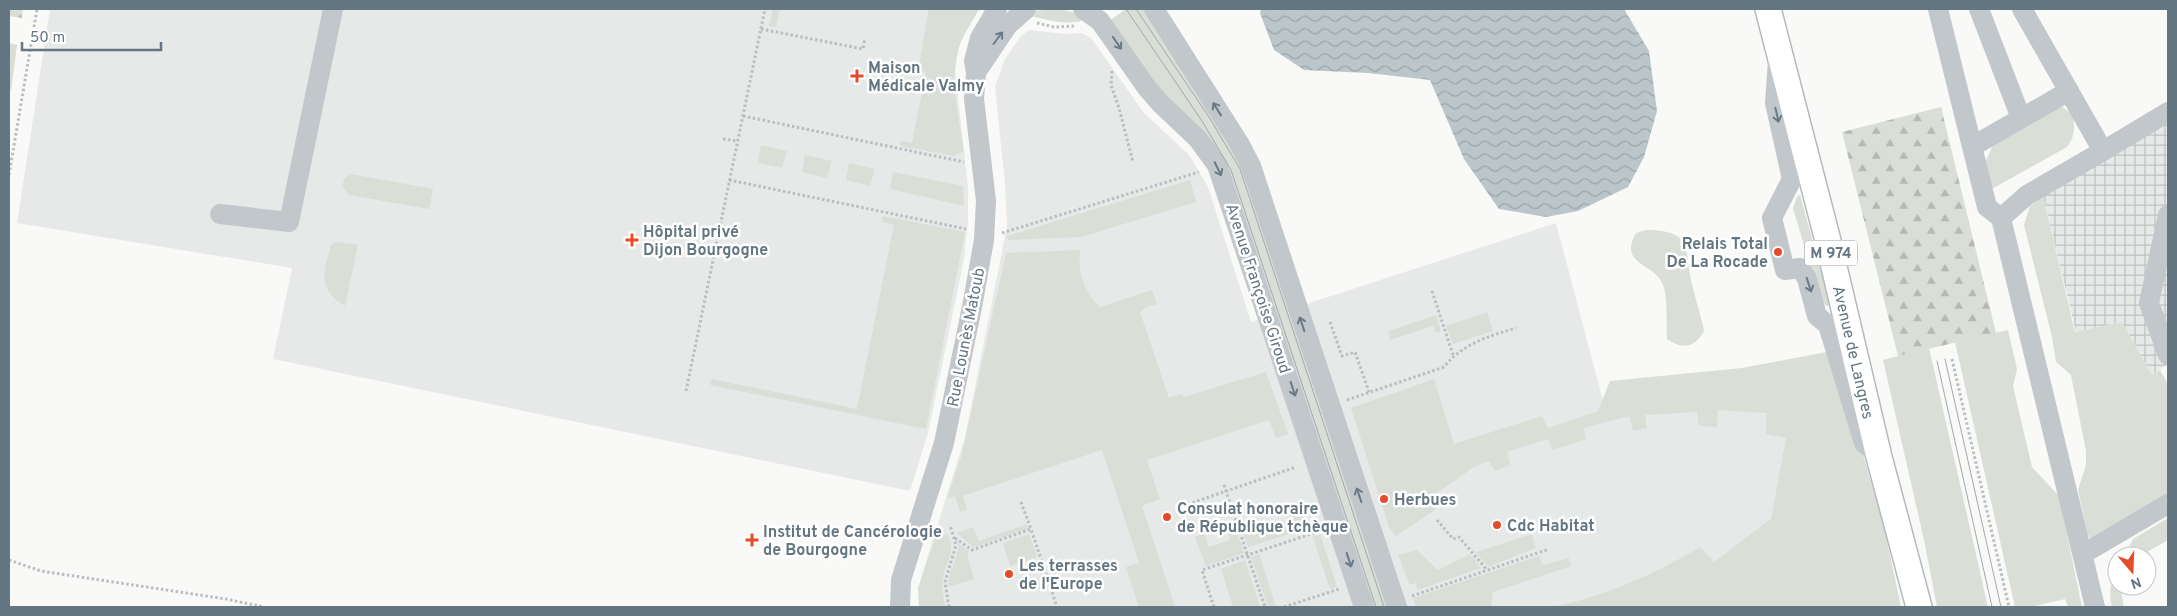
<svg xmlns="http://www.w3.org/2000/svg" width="2177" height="616" font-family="Overpass,sans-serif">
  <defs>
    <pattern id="industrial-grid" width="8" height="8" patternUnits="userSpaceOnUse" patternTransform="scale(1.25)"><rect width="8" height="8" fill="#e7e8e8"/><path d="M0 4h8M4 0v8" fill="none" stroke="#bfc1c1"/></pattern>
    <pattern id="forest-firs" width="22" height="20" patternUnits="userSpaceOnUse" patternTransform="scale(1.25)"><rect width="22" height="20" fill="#d9ded6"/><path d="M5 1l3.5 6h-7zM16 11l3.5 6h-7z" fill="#b4b9b3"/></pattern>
    <pattern id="water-waves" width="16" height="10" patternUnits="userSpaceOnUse" patternTransform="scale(1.25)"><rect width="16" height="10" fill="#bac6ca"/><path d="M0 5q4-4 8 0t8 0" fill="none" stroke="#9ba5a9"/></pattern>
  </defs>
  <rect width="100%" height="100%" fill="#f9f9f7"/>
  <g fill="#e7e8e8">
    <polygon points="50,9 979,9 959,45 955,70 968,188 968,221 964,259 928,433 910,491 273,359 292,268 17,223"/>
    <polygon points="1029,30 1064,34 1082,33 1091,38 1144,113 1189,155 1208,187 1251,322 1556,223 1607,416 1789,362 1845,607 920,607 920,581 965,437 1007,226 1005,183 995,87 1005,59 1021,36"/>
  </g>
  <polygon fill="url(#industrial-grid)" points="2168,122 2168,364 2152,375 2122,322 2076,332 2043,196"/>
  <g fill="#d9ded6">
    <polygon points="773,9 780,9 776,27 769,26"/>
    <path d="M 929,9 L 979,9 C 972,22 963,33 959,47 C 949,80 959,118 964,151 L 954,156 L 900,146 L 901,141 L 912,143 L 926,72 L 918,70 Z"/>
    <path d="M 1059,9 L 1077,13 L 1083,17 L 1081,21 C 1064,25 1047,20 1031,16 L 1034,11 Z"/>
    <polygon points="1126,9 1147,9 1240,158 1390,607 1371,607 1235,194 1109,21"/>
    <path d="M 2061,106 L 2073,115 C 2075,128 2075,136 2067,147 L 1990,190 L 1984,165 L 1993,145 Z"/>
    <polygon points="761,145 787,151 782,168 758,163"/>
    <polygon points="805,155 832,161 827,178 802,172"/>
    <polygon points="849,163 875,169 870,186 846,180"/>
    <polygon points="893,172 963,186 964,206 890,189"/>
    <polygon points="351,174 433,189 429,209 349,195 342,186 345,178"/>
    <polygon points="1190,180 1196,202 1081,237 1008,240 1007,236"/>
    <polygon points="1800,195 1830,304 1828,306 1826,306 1819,296 1793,208 1797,197"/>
    <polygon points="2043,196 2075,332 2122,322 2152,375 2160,370 2168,384 2168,494 2093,540 2088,536 2078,490 2086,465 2086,451 2071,375 2056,362 2052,337 2024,225 2030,206"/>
    <polygon points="883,216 965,232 926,429 710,385 712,379 857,409 894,225 882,222"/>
    <path d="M 1646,230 C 1658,230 1676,231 1683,242 C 1688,250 1687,260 1689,269 C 1692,290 1700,310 1704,331 C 1695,348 1682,350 1667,339 C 1666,323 1668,303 1664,288 C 1658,262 1617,267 1636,233 Z"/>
    <path d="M 337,242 L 358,245 L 345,306 C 318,290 323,273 331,245 Z"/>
    <path d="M 1080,250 C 1078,273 1083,291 1100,307 L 1152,290 L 1157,304 L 1146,307 L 1140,312 L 1169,398 L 1181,394 L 1184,397 L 1266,372 L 1288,434 L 1276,438 L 1269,420 L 1147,460 L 1160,499 L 1142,506 L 1175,607 L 1139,607 L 1126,567 L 1139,563 L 1102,450 L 963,496 L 967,510 L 960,512 L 955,496 L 947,499 L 962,454 L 1006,253 Z"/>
    <polygon points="1487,312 1493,331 1453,344 1446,326"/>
    <polygon points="1436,315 1441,331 1436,333 1433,326 1390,340 1388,331"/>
    <polygon points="2008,330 2017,369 2013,386 2032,467 2059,496 2082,607 2068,607 2065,599 2030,607 2015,607 1955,342"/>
    <polygon points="1929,348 1988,607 1937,607 1924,540 1883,360"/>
    <path d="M 1832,351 L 1883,522 L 1901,607 L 1551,607 C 1604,597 1653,575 1700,547 L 1714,562 L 1771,519 L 1786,438 L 1766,434 L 1766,413 L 1718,410 L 1717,427 L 1699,426 L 1697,412 L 1645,415 L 1647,428 L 1633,431 L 1630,416 L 1583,428 L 1586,439 L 1553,450 L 1548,439 L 1507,452 L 1510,465 L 1495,471 L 1489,461 L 1474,467 L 1434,495 L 1439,507 L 1396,536 L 1389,527 L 1351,408 L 1434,379 L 1454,444 L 1542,416 L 1548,428 L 1598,411 L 1610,381 L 1742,368 Z"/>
    <polygon points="1302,501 1311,527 1248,547 1239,522 1243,520 1248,535 1288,521 1284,507"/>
    <polygon points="2168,518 2168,540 2140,556 2125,556 2133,539"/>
    <polygon points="1234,523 1244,553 1206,566 1195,537 1204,533 1209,547 1230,540 1226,526"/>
    <polygon points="1027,524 1028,529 973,547 957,533 973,527 979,541"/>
    <path d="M 937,533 L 948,535 C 956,552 946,562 943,578 C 941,588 944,598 945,607 L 919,607 L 918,588 Z"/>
    <polygon points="1029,534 1037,557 1010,566 1003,543"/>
    <polygon points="1320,534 1337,586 1330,589 1313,537"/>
    <polygon points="1532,534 1536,548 1488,567 1466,541 1476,552"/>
    <path d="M 958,543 L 968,551 L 968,557 L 974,579 L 949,587 C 947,572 959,559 958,543 Z"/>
    <polygon points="1417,550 1438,570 1470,554 1481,568 1418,590 1415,583 1410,585 1398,555"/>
    <polygon points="1259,554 1276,607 1268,607 1251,557"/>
    <polygon points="1539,556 1543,565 1569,558 1571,566 1493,592 1491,607 1416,607 1413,598"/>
    <polygon points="1245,560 1260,607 1233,607 1221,569"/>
    <path d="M 2117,566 L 2117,586 L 2120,586 L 2124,607 L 2112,607 C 2108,593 2111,580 2117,566 Z"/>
  </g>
  <g fill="url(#forest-firs)">
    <polygon points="9,9 23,9 22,18 9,16"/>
    <polygon points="9,43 17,45 11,91 9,91"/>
    <polygon points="1941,107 1996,333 1898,356 1842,132"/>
  </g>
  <polygon fill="url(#water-waves)" points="1261,9 1624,9 1649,51 1657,111 1644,157 1628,187 1578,211 1546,217 1499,209 1464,159 1430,80 1368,73 1304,70 1274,50 1260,13"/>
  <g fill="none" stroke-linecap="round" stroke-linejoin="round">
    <g stroke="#b4b9bd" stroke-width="28">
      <polyline id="major" points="1768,9 1827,237 1879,457 1919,607"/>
    </g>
    <g stroke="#babec1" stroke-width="3" stroke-dasharray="2.5 2.5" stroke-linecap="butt">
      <polyline points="1037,23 1054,27 1075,26"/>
      <polyline points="761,29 863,49 865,38"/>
      <polyline points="1112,71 1111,85 1119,108 1133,162"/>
      <polyline points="743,116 964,162"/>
      <polyline points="723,139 737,141"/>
      <polyline points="9,175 37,9"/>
      <polyline points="729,180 966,229"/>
      <polyline points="1002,233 1199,172"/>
      <polyline points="1432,291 1453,355"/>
      <polyline points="1330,322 1342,356 1355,352 1369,392"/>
      <polyline points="1952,359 2009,607"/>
      <polyline points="686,391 765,9"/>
      <path d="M 1347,400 L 1444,367 C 1462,344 1489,336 1516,328"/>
      <polyline points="1224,485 1265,607"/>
      <polyline points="1021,502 1031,529"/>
      <polyline points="1183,506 1296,467"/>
      <polyline points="1437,520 1453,539 1459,537 1487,570"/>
      <polyline points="955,538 972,550 1031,529 1057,607"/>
      <polyline points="9,560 41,571 226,599 264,607"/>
      <polyline points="1412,596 1549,549"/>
      <polyline points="949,607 945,582 956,545 950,525"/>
      <polyline points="1214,607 1202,570 1320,531"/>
      <polyline points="1284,607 1339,589"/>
    </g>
    <g stroke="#c2c7cb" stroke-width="20">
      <polyline points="1083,9 1100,21 1147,88 1160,103 1198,139 1217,165 1364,607"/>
      <polyline points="1154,9 1239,143 1251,166 1397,607"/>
      <polyline points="1938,9 1987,207 2001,218"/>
      <polyline points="1979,9 2021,118"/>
      <polyline points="2022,9 2103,151 2027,195 2001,218 2095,607"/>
      <polyline points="1778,61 1775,103 1792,179 1772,218 1785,270 1800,268 1807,279 1817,316 1828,325 1864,443 1870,448"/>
      <polyline points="977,71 1008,25 1026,9"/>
      <polyline points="1973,146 2069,91"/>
      <polyline points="2103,151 2168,112"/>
      <polyline points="220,214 289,222 333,9"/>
      <polyline points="2168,215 2149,303 2168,355"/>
      <polyline points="2083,554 2168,504"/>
      <polyline points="900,607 901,580 944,443 972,307 984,240 986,201 974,99 976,73 974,61 980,38 997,9"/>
    </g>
    <use href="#major" stroke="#fff" stroke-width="25"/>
    <g stroke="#a1a9af" stroke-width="1">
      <polyline points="1126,9 1202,121 1231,170 1376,607"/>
      <polyline points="1136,9 1209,117 1240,169 1384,607"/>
      <polyline points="1945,359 2001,607"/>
      <polyline points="1937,361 1992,607"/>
    </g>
  </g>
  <defs><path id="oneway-shaft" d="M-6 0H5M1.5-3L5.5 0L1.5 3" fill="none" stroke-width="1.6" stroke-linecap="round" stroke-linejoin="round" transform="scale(1.25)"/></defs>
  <g stroke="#697a86">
    <use href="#oneway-shaft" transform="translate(998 38) rotate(-53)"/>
    <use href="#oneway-shaft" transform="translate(1117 43) rotate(56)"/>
    <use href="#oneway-shaft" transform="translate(1217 109) rotate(-122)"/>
    <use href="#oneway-shaft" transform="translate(1777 115) rotate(77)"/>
    <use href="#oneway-shaft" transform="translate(1218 169) rotate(64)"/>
    <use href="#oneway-shaft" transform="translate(1809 285) rotate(72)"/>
    <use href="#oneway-shaft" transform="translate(1302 324) rotate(-108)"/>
    <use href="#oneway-shaft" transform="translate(1293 389) rotate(72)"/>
    <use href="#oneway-shaft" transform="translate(1359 495) rotate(-109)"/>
    <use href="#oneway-shaft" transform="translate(1349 560) rotate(72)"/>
  </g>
  <g fill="#e54c2a" stroke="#fff" stroke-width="2">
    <path d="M854.5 68.5h5v5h5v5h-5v5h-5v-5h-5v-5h5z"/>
    <path d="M629.5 232.5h5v5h5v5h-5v5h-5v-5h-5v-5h5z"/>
    <circle cx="1778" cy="252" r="5"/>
    <circle cx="1384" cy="499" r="5"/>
    <circle cx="1167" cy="517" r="5"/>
    <circle cx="1497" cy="525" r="5"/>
    <path d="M749.5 532.5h5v5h5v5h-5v5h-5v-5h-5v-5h5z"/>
    <circle cx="1009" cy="574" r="5"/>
  </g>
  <g text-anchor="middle" stroke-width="5" stroke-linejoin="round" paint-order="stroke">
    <rect fill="#fff" stroke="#929fa8" stroke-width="1" x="1805" y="240.5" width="52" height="25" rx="4"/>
    <g font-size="15" font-weight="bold" fill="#647682">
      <text x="1831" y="258">M 974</text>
    </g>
    <g font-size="16" font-weight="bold" fill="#647682" stroke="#fff" text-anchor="start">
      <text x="868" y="73">Maison<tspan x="868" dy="18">Médicale Valmy</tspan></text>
      <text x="643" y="237">Hôpital privé<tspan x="643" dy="18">Dijon Bourgogne</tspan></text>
      <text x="1768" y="249" text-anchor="end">Relais Total<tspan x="1768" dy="18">De La Rocade</tspan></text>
      <text x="1394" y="505">Herbues</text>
      <text x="1177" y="514">Consulat honoraire<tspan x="1177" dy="18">de République tchèque</tspan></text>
      <text x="1507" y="531">Cdc Habitat</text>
      <text x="763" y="537">Institut de Cancérologie<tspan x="763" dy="18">de Bourgogne</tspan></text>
      <text x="1019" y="571">Les terrasses<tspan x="1019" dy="18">de l'Europe</tspan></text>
    </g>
    <g font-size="16" fill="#647682" stroke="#fff">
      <text transform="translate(1259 288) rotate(72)" y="6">Avenue Françoise Giroud</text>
      <text transform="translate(965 337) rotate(-79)" y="6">Rue Lounès Matoub</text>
      <text transform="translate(1854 352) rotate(77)" y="6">Avenue de Langres</text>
    </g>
  </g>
  <rect width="2177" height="616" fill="none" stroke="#647682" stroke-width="20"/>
  <g transform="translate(2132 571) rotate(161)"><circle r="24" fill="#ffffff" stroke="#c1c8cd"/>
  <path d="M0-4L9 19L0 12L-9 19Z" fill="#e54c2a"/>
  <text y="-8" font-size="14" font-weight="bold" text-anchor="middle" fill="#647682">N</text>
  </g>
  <path d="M22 42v8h139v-8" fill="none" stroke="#647682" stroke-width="2.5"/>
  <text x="30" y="42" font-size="15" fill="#647682" stroke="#ffffff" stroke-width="4" paint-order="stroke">50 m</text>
</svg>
